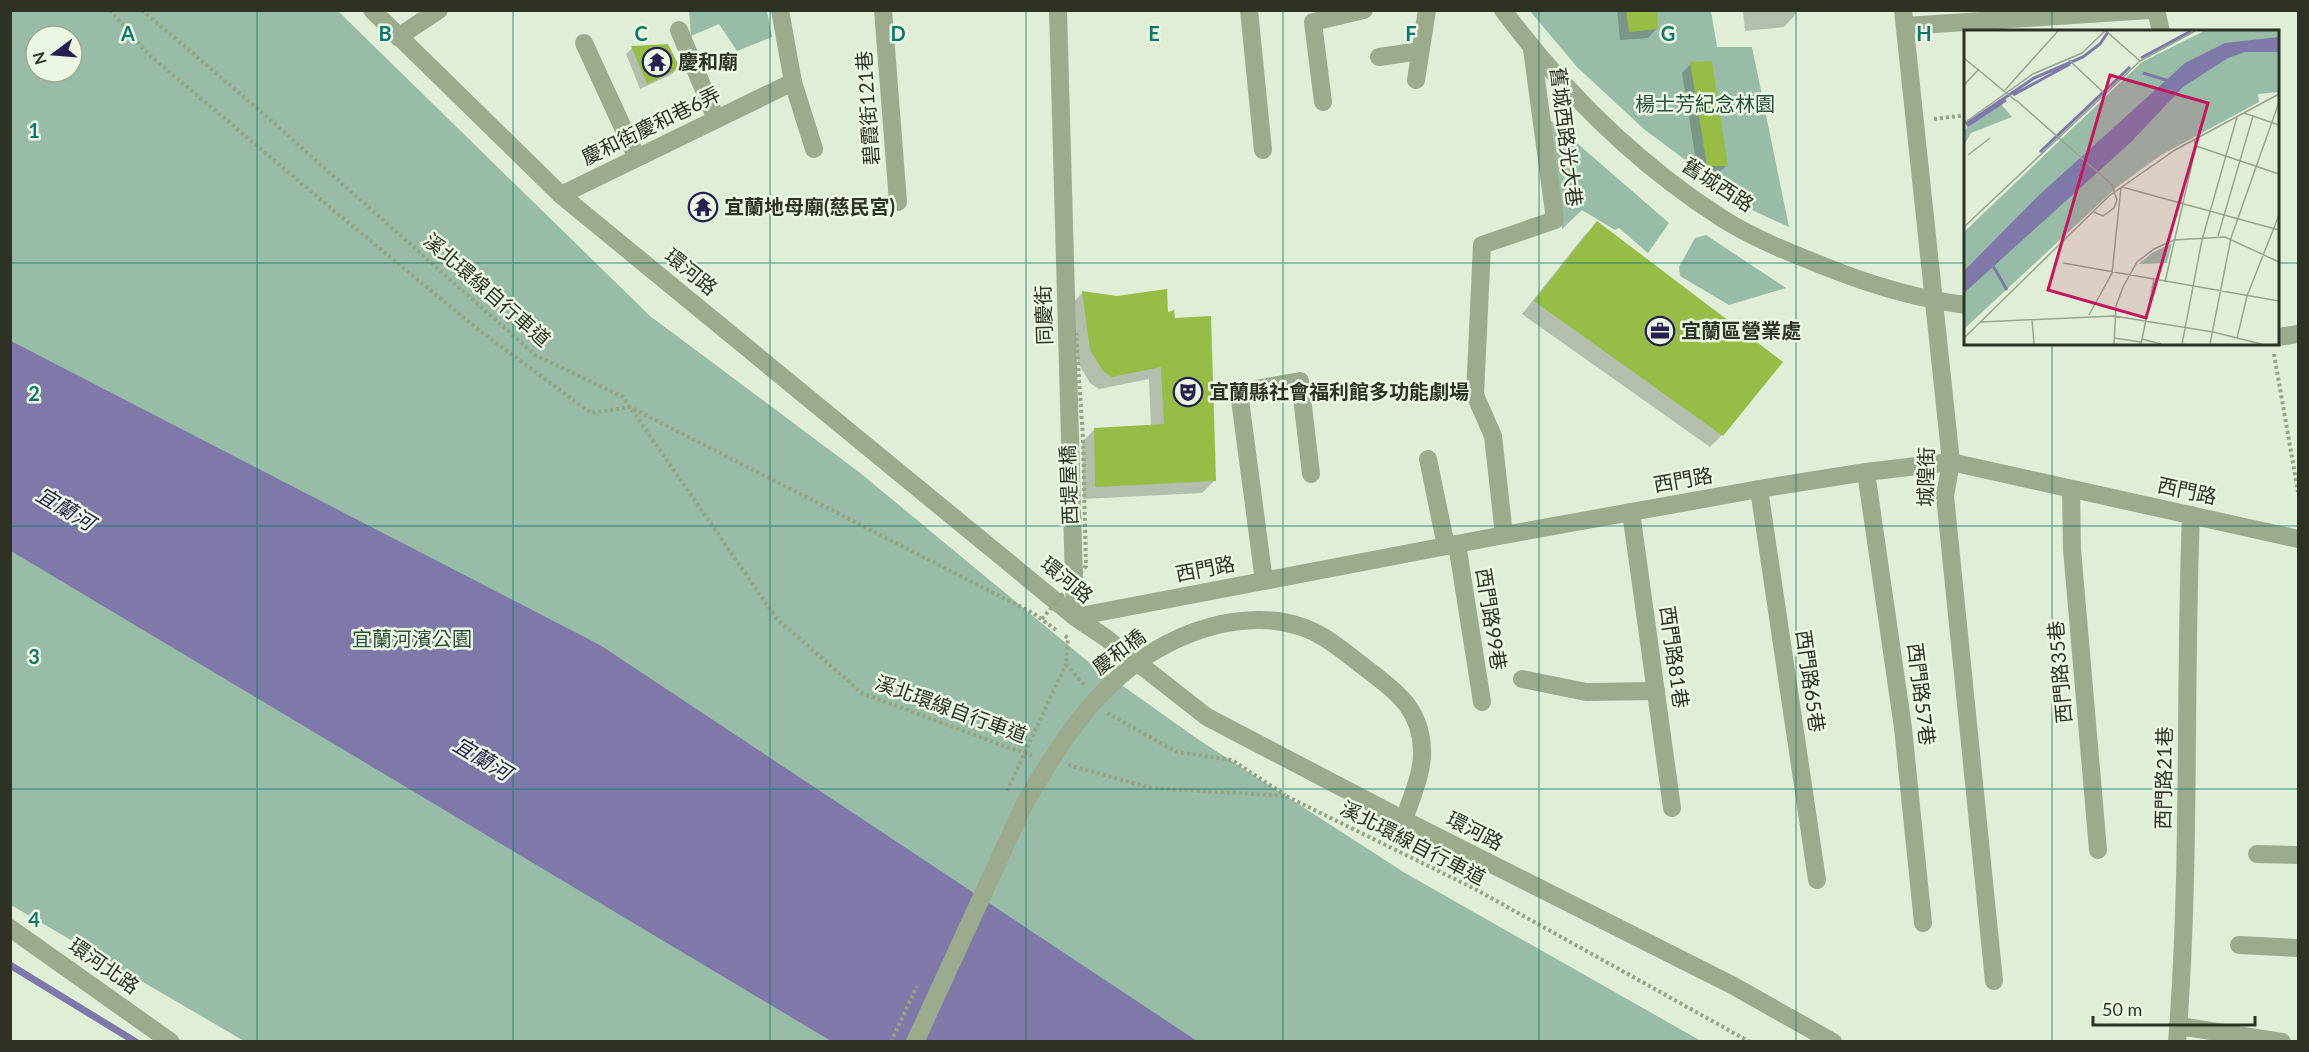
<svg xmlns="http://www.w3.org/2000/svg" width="2309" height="1052" font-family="Lato,'Noto Sans TC',sans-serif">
  <rect width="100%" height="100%" fill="#e0eed8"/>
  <g fill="#99bca8" fill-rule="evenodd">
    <path d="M 11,11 L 338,11 L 650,316 L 859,472 L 1085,659 L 1199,740 L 1405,873 L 1701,1041 L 244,1041 L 11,905 ZM 36,36 L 72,36 L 72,72 L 36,72 Z"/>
    <polygon points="689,11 767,11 772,37 737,51 719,24 691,36"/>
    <polygon points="1530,11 1711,11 1717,47 1752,47 1789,227 1754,211 1645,130 1577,67"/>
    <polygon points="1548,118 1669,223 1648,253 1619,228 1615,230 1582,210 1562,229"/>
    <polygon points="1706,235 1786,288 1729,305 1680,276 1679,267 1695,238"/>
  </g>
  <polygon fill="#7f79a9" points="11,341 600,645 1197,1041 831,1041 11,551"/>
  <g fill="#0003">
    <polygon points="1617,10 1655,10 1657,28 1648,38 1620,40"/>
    <polygon points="1743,10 1796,10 1796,14 1784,27 1745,31"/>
    <polygon points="632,48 678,68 672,74 640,89 626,54"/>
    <polygon points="1691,64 1726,166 1717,175 1698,174 1682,73"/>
    <polygon points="1597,223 1722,435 1710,447 1522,314 1584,236"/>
    <polygon points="1083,292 1166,313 1215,480 1202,493 1083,499 1082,442 1095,429 1151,426 1149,379 1099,389 1090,383 1078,363 1071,305"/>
  </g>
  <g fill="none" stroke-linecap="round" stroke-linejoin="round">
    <polyline stroke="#7f79a9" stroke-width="7" points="10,965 136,1042"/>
  </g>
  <g fill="#97bd47">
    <polygon points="1626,10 1657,10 1658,29 1629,32"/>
    <polygon points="668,44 680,68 647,84 631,46"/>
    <polygon points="1712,61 1728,166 1707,166 1690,62"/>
    <polygon points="1597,221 1783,362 1723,436 1534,301"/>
    <polygon points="1167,289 1168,312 1174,310 1175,318 1211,316 1216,481 1095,487 1094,428 1164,424 1161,367 1112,377 1103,371 1090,350 1082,291 1117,296"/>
  </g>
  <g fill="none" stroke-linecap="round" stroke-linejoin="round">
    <g stroke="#94a484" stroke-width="4" stroke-dasharray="3 3" stroke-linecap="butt">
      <polyline points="110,10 148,54 338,214 480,331 591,413 630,407 1033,613 1056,630"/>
      <polyline points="142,10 259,110 535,355 623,397 777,619 862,693 1007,747 1032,755"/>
      <polyline points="1934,119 1966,115"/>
      <polyline points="2274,354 2298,492"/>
      <polyline points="1065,636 1068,638 1066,664 1085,686"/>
      <polyline points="1107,713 1177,752 1232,760 1285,795"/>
      <polyline points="1068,765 1151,788 1286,796 1475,889 1750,1042"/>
    </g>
    <g stroke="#9cab8e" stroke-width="18">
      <polyline points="372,10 561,195 1075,617 1106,638 1207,717 1404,820 1732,985 1833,1042"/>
      <polyline points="780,10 793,82 814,149"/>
      <polyline points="883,10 898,202"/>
      <polyline points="1058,10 1075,617"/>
      <polyline points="1249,10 1263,150"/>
      <path d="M 1503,10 C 1564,92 1637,164 1723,219 C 1755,239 1791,253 1826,267 C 1871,285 1917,299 1966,305"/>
      <polyline points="1903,10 1951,462 1945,496 1994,981"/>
      <polyline points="2156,10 2161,32"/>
      <polyline points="1905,26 2150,10"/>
      <polyline points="679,30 716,119"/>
      <polyline points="398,37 439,10"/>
      <polyline points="584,43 636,156"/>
      <polyline points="1379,57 1420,51"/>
      <polyline points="1416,80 1427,10"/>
      <polyline points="1323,102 1313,22 1364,10"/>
      <polyline points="561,195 793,82"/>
      <polyline points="2278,337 2298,334"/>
      <polyline points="1428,459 1446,546"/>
      <polyline points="1866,472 1903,728 1923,923"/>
      <polyline points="1759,489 1817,880"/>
      <polyline points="2071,490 2072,549 2098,850"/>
      <polyline points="1631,512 1672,808"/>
      <polyline points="1504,535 1493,436 1475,395 1482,245 1555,220 1532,49"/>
      <polyline points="1457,544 1482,702"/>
      <polyline points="1264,581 1239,392 1300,381 1311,474"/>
      <polyline points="1075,617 1504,535 1759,489 1866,472 1951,462 2298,539"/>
      <polyline points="1522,679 1586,692 1656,691"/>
      <polyline points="2257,854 2298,855"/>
      <polyline points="10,928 171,1042"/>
      <polyline points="2239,945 2298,948"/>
      <polyline points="2179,1026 2282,1042"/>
      <path d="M 2177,1042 C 2191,867 2184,690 2191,515"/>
    </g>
    <g stroke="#94a484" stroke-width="4" stroke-dasharray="3 3" stroke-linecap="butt">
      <polyline points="1042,619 1086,566 1083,438 1076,333"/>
      <polyline points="1007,791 1066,664"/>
      <polyline points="891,1042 917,986"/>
    </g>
    <path stroke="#9cab8e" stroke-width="18" d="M 915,1042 L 1024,805 C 1056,749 1093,690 1148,655 C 1198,623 1270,604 1325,638 C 1341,648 1357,662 1372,673 C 1400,694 1421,712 1422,750 C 1423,773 1411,798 1404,820"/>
  </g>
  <path fill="none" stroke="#0f766e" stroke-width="1.5" stroke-opacity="0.55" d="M 257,10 L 257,1042M 513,10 L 513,1042M 770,10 L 770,1042M 1026,10 L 1026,1042M 1283,10 L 1283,1042M 1539,10 L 1539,1042M 1796,10 L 1796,1042M 2052,10 L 2052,32M 10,263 L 1966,263M 2278,263 L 2298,263M 2052,344 L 2052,1042M 10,526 L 2298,526M 10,789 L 2298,789"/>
  <defs>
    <g id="temple-ring" transform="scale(1.5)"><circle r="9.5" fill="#ebf7e3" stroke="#261f4f" stroke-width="1.5"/><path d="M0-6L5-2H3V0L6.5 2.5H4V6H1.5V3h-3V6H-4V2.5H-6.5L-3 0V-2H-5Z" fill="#261f4f"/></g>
    <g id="office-ring" transform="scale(1.5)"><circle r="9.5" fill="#ebf7e3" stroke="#261f4f" stroke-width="1.5"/><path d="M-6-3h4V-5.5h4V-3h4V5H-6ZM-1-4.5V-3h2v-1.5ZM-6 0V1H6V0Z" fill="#261f4f"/></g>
    <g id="theatre-ring" transform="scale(1.5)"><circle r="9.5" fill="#ebf7e3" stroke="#261f4f" stroke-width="1.5"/><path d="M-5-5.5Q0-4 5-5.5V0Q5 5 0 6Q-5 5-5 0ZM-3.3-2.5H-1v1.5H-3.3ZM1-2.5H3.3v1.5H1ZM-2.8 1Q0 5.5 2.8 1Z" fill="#261f4f"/></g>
  </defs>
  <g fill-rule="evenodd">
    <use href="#temple-ring" x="657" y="62"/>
    <use href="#temple-ring" x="703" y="207"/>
    <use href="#office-ring" x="1660" y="331"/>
    <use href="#theatre-ring" x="1188" y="392"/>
  </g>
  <g text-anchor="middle" stroke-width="5" stroke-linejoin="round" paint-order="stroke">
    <g font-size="20" font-weight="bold" fill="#2d3225" stroke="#ebf7e3" text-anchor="start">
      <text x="678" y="69">慶和廟</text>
      <text x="724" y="214">宜蘭地母廟(慈民宮)</text>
      <text x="1681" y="338">宜蘭區營業處</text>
      <text x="1209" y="399">宜蘭縣社會福利館多功能劇場</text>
    </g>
    <g font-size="20" fill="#2b4e3b" stroke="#ebf7e3">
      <text x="1705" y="111">楊士芳紀念林園</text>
      <text x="412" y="646">宜蘭河濱公園</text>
    </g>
    <g font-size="20" fill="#2d3225" stroke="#ebf7e3">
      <text transform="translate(868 108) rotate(-94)" y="7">碧霞街121巷</text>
      <text transform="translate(651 126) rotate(-26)" y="7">慶和街慶和巷6弄</text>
      <text transform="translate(1566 137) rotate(83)" y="7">舊城西路光大巷</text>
      <text transform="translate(1718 185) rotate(33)" y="7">舊城西路</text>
      <text transform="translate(691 272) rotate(39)" y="7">環河路</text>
      <text transform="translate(487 290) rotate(41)" y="7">溪北環線自行車道</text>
      <text transform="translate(1044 315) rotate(-92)" y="7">同慶街</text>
      <text transform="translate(1926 477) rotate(-89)" y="7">城隍街</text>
      <text transform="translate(1683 480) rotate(-10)" y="7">西門路</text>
      <text transform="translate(1069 485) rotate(-92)" y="7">西堤屋橋</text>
      <text transform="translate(2187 491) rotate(12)" y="7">西門路</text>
      <text transform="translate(1205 569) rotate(-11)" y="7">西門路</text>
      <text transform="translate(1067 580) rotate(39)" y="7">環河路</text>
      <text transform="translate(1491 619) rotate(81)" y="7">西門路99巷</text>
      <text transform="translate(1119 652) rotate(-37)" y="7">慶和橋</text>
      <text transform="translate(1674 657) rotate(82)" y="7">西門路81巷</text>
      <text transform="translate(2060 672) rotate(-95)" y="7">西門路35巷</text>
      <text transform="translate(1810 681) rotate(82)" y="7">西門路65巷</text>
      <text transform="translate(1921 694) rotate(83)" y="7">西門路57巷</text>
      <text transform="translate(951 709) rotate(20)" y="7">溪北環線自行車道</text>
      <text transform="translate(2164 778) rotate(-89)" y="7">西門路21巷</text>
      <text transform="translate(1475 831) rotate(27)" y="7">環河路</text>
      <text transform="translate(1413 843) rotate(27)" y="7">溪北環線自行車道</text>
      <text transform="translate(104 966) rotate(35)" y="7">環河北路</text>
    </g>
    <g font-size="21" font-style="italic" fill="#261f4f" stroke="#ebf7e3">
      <text transform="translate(65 509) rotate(31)" y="7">宜蘭河</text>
      <text transform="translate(482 759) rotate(31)" y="7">宜蘭河</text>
    </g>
  </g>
  <g transform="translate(1964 30)">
    <rect width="315" height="315" fill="#e0eed8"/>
    <path d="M 240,1 L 315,1 L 315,62 L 294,64 L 295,72 L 197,125 L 153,157 L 0,299 L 0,202 L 178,32 ZM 37,74 L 48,87 L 7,103 L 0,115 L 0,100 ZM 208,213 L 203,233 L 175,234 L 188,223 Z" fill="#99bca8"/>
    <path d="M 315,7 L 315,22 L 281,22 L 264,28 L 219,57 L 167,112 L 0,263 L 0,241 L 74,166 L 221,33 L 261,13 Z" fill="#7f79a9"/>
    <path fill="none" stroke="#7f79a9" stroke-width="3" d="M 177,28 L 227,1M 179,43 L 205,51M 49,65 L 106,34M 2,94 L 70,48 L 119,27 L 136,14 L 144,2M 3,96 L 42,70M 76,122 L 166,37M 28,234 L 43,260"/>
    <path fill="none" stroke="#98a390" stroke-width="1.5" d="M 142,1 L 176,31M 0,28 L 52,71M 104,29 L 140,63M 0,55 L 15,39M 41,60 L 94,1M 52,70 L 148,155 L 153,170 L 150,178 L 139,186 L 130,182M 280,83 L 315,95M 0,93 L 69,44 L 118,23 L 141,1M 232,116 L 315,144M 4,125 L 26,108M 158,157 L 315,200M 0,197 L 176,31 L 231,1M 254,206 L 289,86M 99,233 L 315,271M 201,252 L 232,116 L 230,109M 125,285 L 148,243 L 157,158M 68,289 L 70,314M 17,292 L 150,286 L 249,302 L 297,314M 0,308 L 145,166 L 211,120 L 315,64M 150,308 L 177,312M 273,308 L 283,266 L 315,185M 178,309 L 197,314M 150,314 L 152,276 L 159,257 L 173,232 L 190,219 L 210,210 L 261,207 L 315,232M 177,314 L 190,250M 218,314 L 238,210 L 273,87M 246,314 L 267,208 L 315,72"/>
    <path fill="#c2185b" fill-opacity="0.15" stroke="#c2185b" stroke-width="3" d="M 146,45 L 244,73 L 182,288 L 84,260 Z"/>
    <rect width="315" height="315" fill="none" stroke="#2d3225" stroke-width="3"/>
  </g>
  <g font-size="20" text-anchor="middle" font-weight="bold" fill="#0f766e" stroke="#ebf7e3" stroke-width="5" stroke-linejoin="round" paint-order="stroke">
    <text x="128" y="41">A</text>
    <text x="385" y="41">B</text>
    <text x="641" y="41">C</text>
    <text x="898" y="41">D</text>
    <text x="1154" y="41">E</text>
    <text x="1411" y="41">F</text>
    <text x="1668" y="41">G</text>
    <text x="1924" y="41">H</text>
    <text x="34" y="138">1</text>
    <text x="34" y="401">2</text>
    <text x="34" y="664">3</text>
    <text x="34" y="927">4</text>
  </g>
  <rect width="2309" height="1052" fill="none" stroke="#2d3225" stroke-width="24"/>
  <g transform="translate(54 54) rotate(254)"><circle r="28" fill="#ebf7e3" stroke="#9fa897" stroke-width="1.5"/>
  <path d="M0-4.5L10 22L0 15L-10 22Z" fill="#261f4f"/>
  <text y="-9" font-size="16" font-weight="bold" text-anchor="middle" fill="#2d3225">N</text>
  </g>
  <path d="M2093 1016v9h162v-9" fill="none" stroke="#2d3225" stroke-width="3"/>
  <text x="2102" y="1016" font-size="18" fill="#2d3225" stroke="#ebf7e3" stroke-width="4.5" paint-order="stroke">50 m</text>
</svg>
